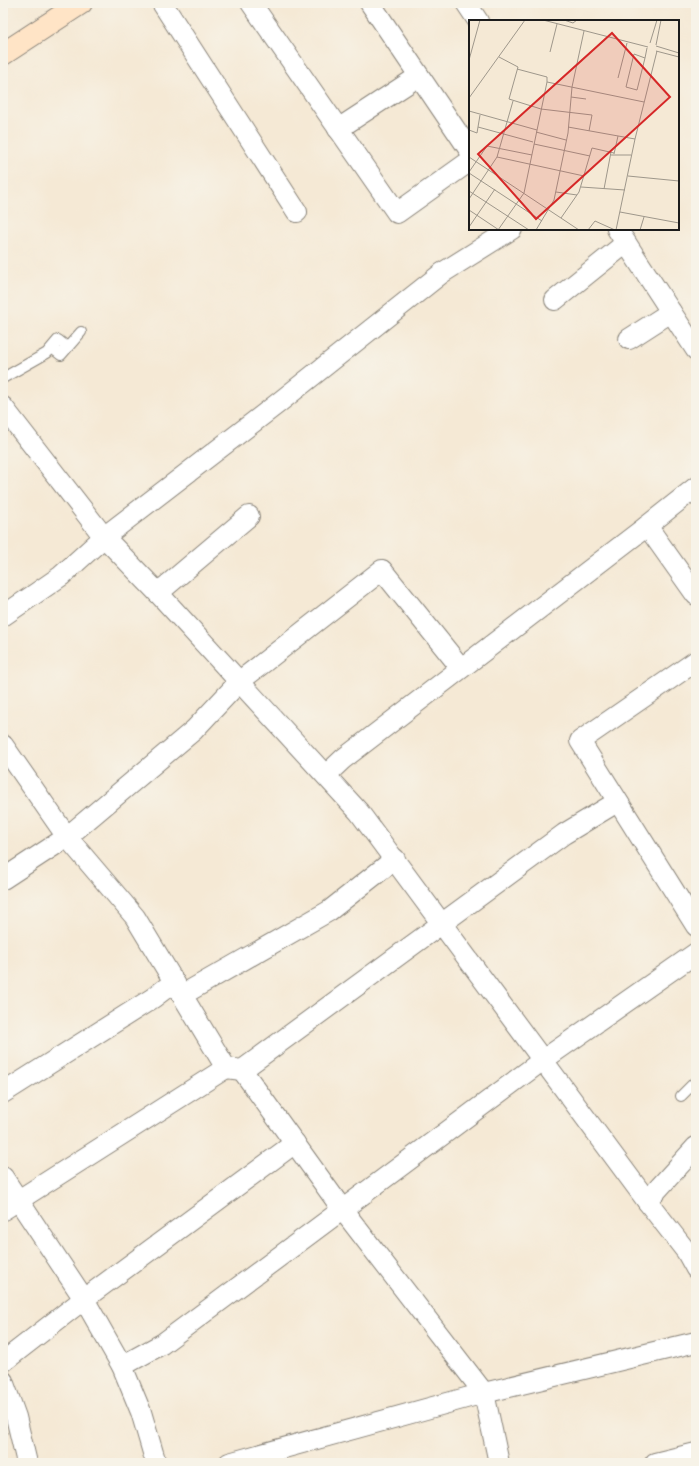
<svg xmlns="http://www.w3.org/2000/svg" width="699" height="1466" font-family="'EB Garamond',serif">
  <rect width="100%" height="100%" fill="#f7f3e8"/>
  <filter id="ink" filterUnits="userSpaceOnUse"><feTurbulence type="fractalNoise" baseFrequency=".025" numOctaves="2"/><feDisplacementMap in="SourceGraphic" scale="8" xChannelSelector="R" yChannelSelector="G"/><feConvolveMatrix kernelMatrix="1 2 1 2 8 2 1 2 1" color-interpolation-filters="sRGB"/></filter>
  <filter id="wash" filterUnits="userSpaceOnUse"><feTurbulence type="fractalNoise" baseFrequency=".012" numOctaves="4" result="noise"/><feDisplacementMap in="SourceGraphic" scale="16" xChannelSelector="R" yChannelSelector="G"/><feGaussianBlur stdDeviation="0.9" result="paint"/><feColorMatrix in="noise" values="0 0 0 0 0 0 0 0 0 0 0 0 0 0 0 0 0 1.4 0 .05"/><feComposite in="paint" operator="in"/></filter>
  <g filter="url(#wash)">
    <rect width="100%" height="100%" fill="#f5e9d5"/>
  </g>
  <g filter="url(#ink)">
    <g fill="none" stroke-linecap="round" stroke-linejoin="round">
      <g stroke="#888278" stroke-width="12">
        <g id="lane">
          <polyline points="52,348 61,355 81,332"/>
          <polyline points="3,378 47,353 58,340 67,347"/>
          <polyline points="681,1096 696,1081"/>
        </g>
      </g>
      <g stroke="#888278" stroke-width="22">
        <g id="street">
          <polyline points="162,3 297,212"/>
          <polyline points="251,3 397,213 470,161"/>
          <polyline points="370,3 470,151"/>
          <polyline points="466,3 478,21"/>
          <polyline points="338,129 419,76"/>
          <polyline points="617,229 696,350"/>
          <polyline points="555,300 626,243"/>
          <polyline points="629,339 671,312"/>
          <polyline points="3,407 104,537 158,593 359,812 647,1201 686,1251 696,1269"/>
          <polyline points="647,526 696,595"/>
          <polyline points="158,593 249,516"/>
          <polyline points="3,616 61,576 104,537 277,404 442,273 512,229"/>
          <polyline points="696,661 580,741 696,926"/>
          <polyline points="3,745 67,837 135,917 226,1068 242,1070 564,834 617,802"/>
          <polyline points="326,775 343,759 647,526 696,487"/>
          <polyline points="3,879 67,837 194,730 240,681 382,570 461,668"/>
          <polyline points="182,995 329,911 395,859"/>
          <polyline points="242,1070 342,1209 484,1393 499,1463"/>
          <polyline points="3,1093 153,998 174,982"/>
          <polyline points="3,1177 84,1299 122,1366 141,1412 156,1463"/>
          <polyline points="647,1201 696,1147"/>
          <polyline points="3,1210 226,1068"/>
          <polyline points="3,1362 84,1299 295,1143"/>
          <polyline points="122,1366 162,1344 543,1060 696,953"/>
          <polyline points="3,1381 16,1417 27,1463"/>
          <polyline points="229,1463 484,1393 696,1342"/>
          <polyline points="655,1463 696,1453"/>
        </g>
      </g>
      <g stroke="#888278" stroke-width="24">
        <polyline id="secondary" points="3,54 81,3"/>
      </g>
      <use href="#lane" stroke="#fff" stroke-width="10"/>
      <use href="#street" stroke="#fff" stroke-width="20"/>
      <use href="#secondary" stroke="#ffe4c6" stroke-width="22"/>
    </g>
  </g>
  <g transform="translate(469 20)">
    <rect width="210" height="210" fill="#f5e9d5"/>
    <path fill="none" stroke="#9e978b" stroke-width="1" d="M 74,0 L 179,27M 95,0 L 104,3 L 108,0M 181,23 L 188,0M 187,25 L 192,0M 187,26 L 210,33M 187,31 L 210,37M 81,32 L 88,4M 30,37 L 49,47 L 40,79 L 72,89 L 123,95 L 120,111M 176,38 L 165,34 L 157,67 L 168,70 L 176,38 L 178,28M 0,40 L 11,0M 149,58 L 158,23M 78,62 L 175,82M 102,77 L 117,79M 0,78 L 56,0M 0,91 L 68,110M 9,107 L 64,122M 99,107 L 166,119M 0,110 L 8,113 L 11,95M 67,112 L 97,120M 65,124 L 121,136M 145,134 L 149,116M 142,135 L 162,135M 0,137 L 110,210M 28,137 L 115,156M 0,152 L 18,126 L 63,135M 0,153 L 73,201M 159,156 L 210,161M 112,167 L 156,170M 135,169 L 142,132M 0,171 L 60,210M 87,172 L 108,175M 0,179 L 28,137 L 44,81M 0,190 L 30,210M 151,192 L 210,203M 92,198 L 110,172 L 123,128 L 145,133M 0,207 L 26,169M 29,210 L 55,173 L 78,62 L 78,57 L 48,49M 67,210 L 85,180 L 99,113 L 103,67 L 115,11M 119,210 L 126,201 L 146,210M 147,210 L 166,119 L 188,31M 171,210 L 175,197"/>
    <path fill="#d62828" fill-opacity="0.15" stroke="#d62828" stroke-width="2" d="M 143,13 L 201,77 L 67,199 L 9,134 Z"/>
    <rect width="210" height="210" fill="none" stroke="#1c1c1c" stroke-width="2"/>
  </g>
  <rect width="699" height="1466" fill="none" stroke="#f7f3e8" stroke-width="16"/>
</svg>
